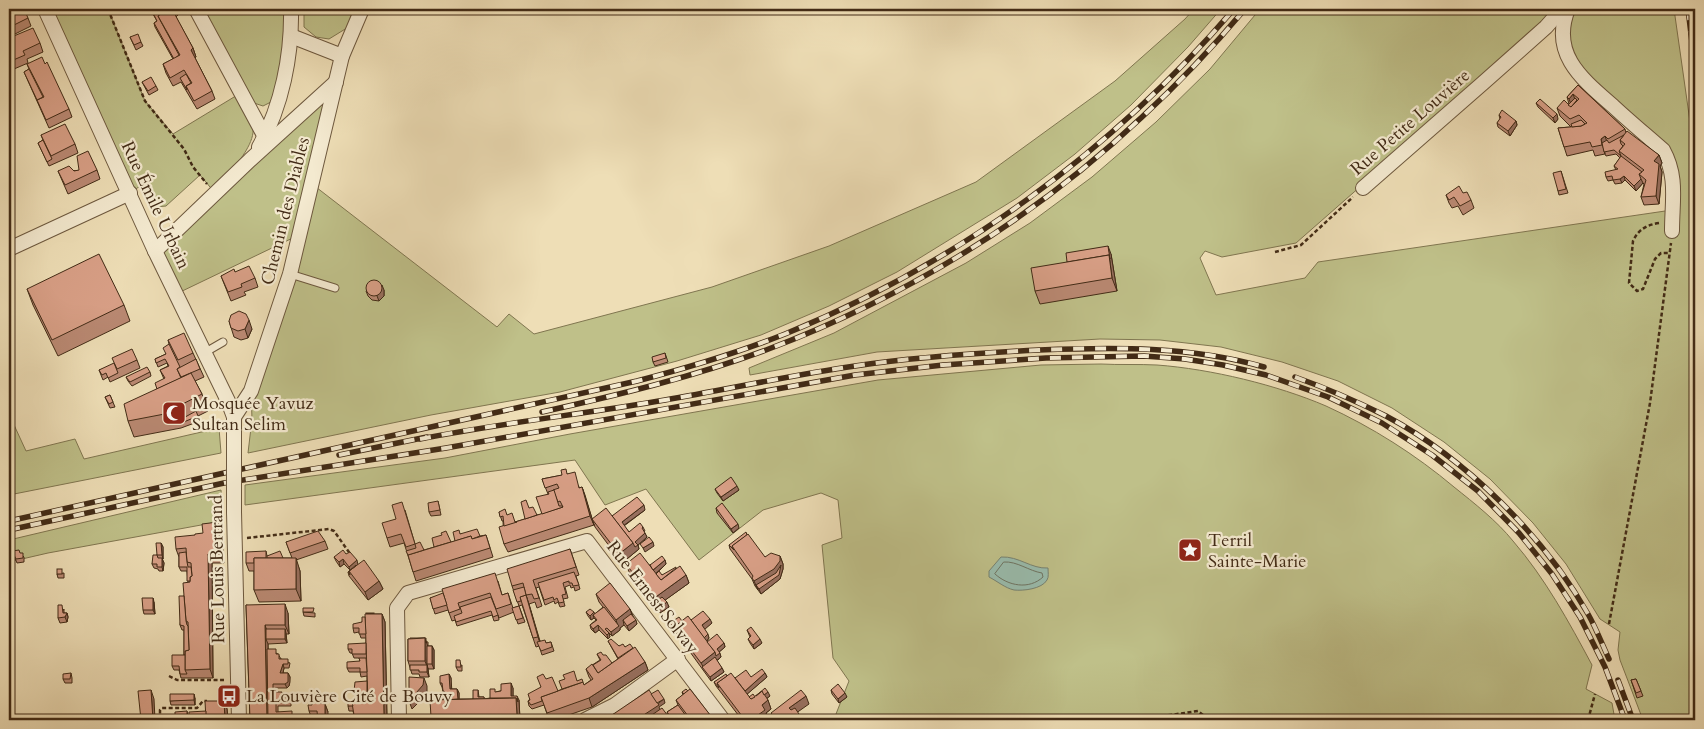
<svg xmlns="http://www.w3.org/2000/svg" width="1704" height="729" font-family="Cardo,serif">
  <rect width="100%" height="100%" fill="#eedeb6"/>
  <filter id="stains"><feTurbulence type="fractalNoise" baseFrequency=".004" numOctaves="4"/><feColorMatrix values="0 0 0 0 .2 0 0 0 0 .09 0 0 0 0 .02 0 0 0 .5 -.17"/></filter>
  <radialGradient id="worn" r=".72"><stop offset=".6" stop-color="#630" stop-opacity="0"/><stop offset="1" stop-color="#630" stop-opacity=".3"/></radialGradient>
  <g fill="#bfc089" stroke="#807650">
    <path d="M 45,9 L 108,9 L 145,101 L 173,134 L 239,94 C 243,104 251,117 253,127 C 255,142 240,159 233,170 L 336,82 L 312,184 L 497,327 L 509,314 L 534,334 L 712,287 L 829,246 L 976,182 L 1115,81 L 1185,19 L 1194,9 L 1221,9 L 1188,47 L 1131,105 L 1075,154 L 1017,198 L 897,272 L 829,306 L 761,335 L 677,361 L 560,392 L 431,415 L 248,453 L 252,419 L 251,391 L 299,235 L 176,294 L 155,251 L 215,193 L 200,175 L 166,206 L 155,207 L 143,184 L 130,193 Z"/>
    <polygon points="196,9 291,9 276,96 269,103 263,106 254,103"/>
    <polygon points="304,9 362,9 355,23 329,39 316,37 304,27"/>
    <polygon points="1260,9 1559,9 1516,50 1296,243 1222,257 1205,251 1200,258 1216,295 1305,278 1318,262 1672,210 1672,169 1565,50 1568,9 1674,9 1695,157 1695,720 1643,720 1620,660 1618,650 1620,632 1600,619 1566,564 1533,523 1490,479 1444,442 1392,408 1338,381 1282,362 1221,347 1160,340 1100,339 877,352 750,375 749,368 834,333 966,263 1030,223 1092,177 1156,122 1210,69"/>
    <path d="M 1101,364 C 1119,365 1139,364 1157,365 C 1211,369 1277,385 1326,406 C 1372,427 1416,455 1454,487 C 1474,503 1497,521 1513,541 C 1545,578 1569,622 1592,665 L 1586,689 L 1612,703 L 1615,720 L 840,720 L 836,714 L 849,681 L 833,658 L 822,545 L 842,538 L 838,500 L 821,493 L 763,510 L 699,560 L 646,489 L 605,505 L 575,460 L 245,505 L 245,485 L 445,458 L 570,434 L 878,380 L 1041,365 Z"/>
    <polygon points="9,414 26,451 75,439 84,459 219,428 221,453 9,495"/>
    <polygon points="221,490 223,521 48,553 9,562 9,540"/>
  </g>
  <path fill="#99bcad" stroke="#768271" d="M 1001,557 C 1019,556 1031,569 1048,568 C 1048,572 1049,577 1047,580 C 1042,589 1023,591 1014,590 C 1005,588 997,581 989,577 L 989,571 Z"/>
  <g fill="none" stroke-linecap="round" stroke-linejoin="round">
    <path stroke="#6e7462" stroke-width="1" d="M 1004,562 C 1017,561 1029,571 1042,573 L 1043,577 C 1029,590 1008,586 995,574 Z"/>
    <g stroke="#6d583e" stroke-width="9">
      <g id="service">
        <polyline points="290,274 335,288"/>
        <polyline points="204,353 223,342"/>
      </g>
    </g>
    <g stroke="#6d583e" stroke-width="16">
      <g id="minor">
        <polyline points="45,9 155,251 228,401 234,417 234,427"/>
        <polyline points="196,9 265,137"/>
        <path d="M 1568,9 C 1550,54 1582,79 1613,106 C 1629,121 1646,135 1663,150 C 1678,177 1672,201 1672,231"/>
        <polyline points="291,36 342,56"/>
        <path d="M 259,147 C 282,106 292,55 291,9"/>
        <polyline points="1363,188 1483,83 1546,27 1562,9"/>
        <polyline points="9,249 130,193"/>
        <polyline points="155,251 250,160 336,82"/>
        <polyline points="234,417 251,391 290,274 342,56 362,9"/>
        <polyline points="234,512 239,720"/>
        <polyline points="399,720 397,608 408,593 587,541 723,720"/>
        <polyline points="585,720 615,705 678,659"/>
      </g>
    </g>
    <g stroke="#422b16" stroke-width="2.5" stroke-dasharray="4 2.5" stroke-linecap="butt">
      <polyline points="108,9 145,101 184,149 193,167 207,184"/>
      <path d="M 1659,223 C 1646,225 1638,230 1633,241 L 1629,283 L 1637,291 L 1643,289 L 1655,259 L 1661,253 L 1669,253"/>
      <polyline points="1275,252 1301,245 1353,197"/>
      <polyline points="247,538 329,529 334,531 351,555"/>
      <polyline points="1609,624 1650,403 1671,243"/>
      <polyline points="169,676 177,680 224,680"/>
      <polyline points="160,720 160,710 162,708 197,708 203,701 207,701"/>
      <polyline points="1136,720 1198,711 1209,720"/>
      <polyline points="1588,720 1595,694"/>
    </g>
    <use href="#service" stroke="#f4ead0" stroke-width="7"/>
    <use href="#minor" stroke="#f4ead0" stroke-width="14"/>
    <g stroke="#422b16" stroke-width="5.5">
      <g id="rail">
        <polyline points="1688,9 1695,68"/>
        <path d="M 1295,377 C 1326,388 1356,401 1386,416 C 1465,458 1544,536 1588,614 C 1596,628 1602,644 1609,659"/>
        <path d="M 542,412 C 618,395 693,377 766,350 C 904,298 1035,218 1142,117 C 1179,83 1213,47 1245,9"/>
        <path d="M 420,439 C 501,423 584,414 665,400 C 729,389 792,375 855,366 C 916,357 977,353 1039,350 C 1115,347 1190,346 1264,367"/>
        <polyline points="339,455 427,437"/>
        <path d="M 9,521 L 637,381 C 687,368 737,353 785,334 C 959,263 1112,151 1234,9"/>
        <polyline points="9,530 224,483 446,448 855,375 943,365 1046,358 1144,356 1185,359 1223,365 1266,375 1328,397 1382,423 1432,455 1478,491 1519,533 1552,574 1580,617 1605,667 1625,720"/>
        <polyline points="1618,680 1633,720"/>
      </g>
    </g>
    <use href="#rail" stroke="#f4ead0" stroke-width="4" stroke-dasharray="11" stroke-linecap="butt"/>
    <g stroke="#6d583e" stroke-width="16" stroke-linecap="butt">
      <polyline id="minor-bridge" points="234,427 234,512"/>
    </g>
    <use href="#minor-bridge" stroke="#f4ead0" stroke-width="14"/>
  </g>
  <g fill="#ba8973" stroke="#422b16">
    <polygon points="9,9 28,18 31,26 15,34 15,33 10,35 9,32"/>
    <polygon points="150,9 175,9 178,15 176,17 193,48 196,57 195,58 212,91 215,99 197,109 181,82 173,86 166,73 163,64 173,59 155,27 154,23 157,21"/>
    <polygon points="130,37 141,42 143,46 136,50"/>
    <polygon points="9,38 40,43 43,52 27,59 28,63 14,69 10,60 9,60"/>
    <polygon points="27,64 69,109 72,117 49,128 24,72 29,69"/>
    <polygon points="142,82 156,86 158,90 149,95"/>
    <polygon points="1578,85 1625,129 1626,133 1659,155 1662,163 1660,166 1662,172 1659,204 1644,205 1641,197 1644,184 1643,183 1636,191 1625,180 1622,183 1615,184 1613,180 1608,181 1606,177 1616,170 1614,166 1620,158 1616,154 1606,156 1605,154 1595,156 1593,150 1567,156 1558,128 1571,127 1560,116 1557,108 1569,104 1567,97"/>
    <polygon points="1536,103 1558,119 1555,123 1538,107"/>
    <polygon points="1499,115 1516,121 1517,125 1510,136 1498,127 1497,123 1500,119"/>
    <polygon points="41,135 75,144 78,153 49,166 38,143 43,140"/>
    <polygon points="97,170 100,179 68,194 58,171"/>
    <polygon points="1561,171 1568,193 1559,195 1558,191"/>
    <polygon points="1463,193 1471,200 1474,208 1463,215 1458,206 1452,208 1449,203 1446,195"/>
    <polygon points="1111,254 1117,291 1040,304 1035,291"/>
    <polygon points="235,272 255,278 258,287 244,292 246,295 231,301 221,276"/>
    <polygon points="27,289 124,305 130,321 58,356 33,305"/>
    <polygon points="384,290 384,296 379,301 372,300 368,296 366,291"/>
    <polygon points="229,321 252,329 248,338 241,340 234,337"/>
    <polygon points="168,340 193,353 204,377 195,381 202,394 208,411 198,416 200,421 181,428 134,437 128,421 157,389 164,379 160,370 168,366 167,363 158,367 155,359 166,354 169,344"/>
    <polygon points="665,353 668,362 655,366 653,362"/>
    <polygon points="137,360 140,368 110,382 108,377 103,380 99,370"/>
    <polygon points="150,372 151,376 132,386 128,381 126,377"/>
    <polygon points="110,395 115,407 110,408 105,397"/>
    <polygon points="568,474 580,488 582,487 594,525 508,552 504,544 503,521 502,521 499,512 507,515 515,522 525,519 529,508 537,515 542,514 548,494 542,479"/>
    <polygon points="715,489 739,490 723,501 717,493"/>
    <polygon points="438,501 441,515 431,516 429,512"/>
    <polygon points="716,508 739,528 733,533 717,513"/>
    <polygon points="405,510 415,544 424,550 455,541 460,534 480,536 486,535 493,557 416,581 404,543 390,547 387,538 396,519"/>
    <polygon points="645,510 624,526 629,532 643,527 645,531 644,532 647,537 638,545 639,549 622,563 595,527 592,519"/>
    <polygon points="221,530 224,563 212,563 213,678 181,678 179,670 174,670 172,666 184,655 184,630 182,630 180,625 184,596 188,582 187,571 181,571 179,567 179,557 176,549 195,535"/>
    <polygon points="325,541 328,549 296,560 300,571 301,601 259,602 254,590 254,571 249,571 246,563 266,551 267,556 283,558 292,558 286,542"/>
    <polygon points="161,543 163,547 163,559 162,559 164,563 163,571 159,571 158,569 154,568 152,564 157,555"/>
    <polygon points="729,545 765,557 780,556 783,564 783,569 780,579 761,594 755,586 752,579 730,549"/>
    <polygon points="570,549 579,575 576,576 580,589 575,591 574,587 571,588 570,585 565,587 568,598 563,599 565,606 560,607 558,602 555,604 554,601 545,605 539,587 536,588 542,606 537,608 535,602 529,604 540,641 546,643 551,642 554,651 542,655 539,646 536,647 522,605 519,606 512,586"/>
    <polygon points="12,551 20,553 24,557 24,562 17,563"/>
    <polygon points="346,554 358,565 379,581 383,589 368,600 349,576 348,572 350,570 344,564 340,567 336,561 334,557"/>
    <polygon points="665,560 666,564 656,574 662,575 686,575 689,583 665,600 669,607 660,613 629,572 626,564 650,565"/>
    <polygon points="64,573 64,578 58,578 57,574"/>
    <polygon points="498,581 502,595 508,593 513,608 519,606 525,622 518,624 514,612 499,618 498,615 499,620 494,621 492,615 457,626 455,620 452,621 448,610 435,614 430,598"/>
    <polygon points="596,594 630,609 633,616 637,624 629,631 624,625 620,628 620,630 612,636 608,632 610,637 608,639 599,630 595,633 591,629 590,625 596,620 594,618 591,620 588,616 586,612 595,614 603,607 599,602"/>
    <polygon points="154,602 155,614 144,614 143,610"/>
    <polygon points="246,605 288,613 289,634 286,634 287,643 268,644 268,649 278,654 281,659 290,663 289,668 284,668 283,673 288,673 290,677 289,686 287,688 275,688 275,692 283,697 290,697 291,701 291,706 278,706 278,712 293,716 293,720 250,720"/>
    <polygon points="64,609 64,613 67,613 68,617 67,622 60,623 58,618"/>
    <polygon points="303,612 315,613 315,617 304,616"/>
    <polygon points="374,614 382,614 385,622 387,720 355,720 354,715 353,711 349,711 348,706 367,701 361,700 359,696 356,695 354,691 367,681 367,676 361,677 360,672 349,672 347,668 360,661 359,658 354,658 352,653 350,653 348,649 366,643 366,638 361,638 359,632 354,633 353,628 362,622 365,617"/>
    <polygon points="691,620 712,623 704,629 709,638 707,641 707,642 724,643 725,647 719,652 721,657 717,661 722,668 724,672 711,681 672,627 670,623"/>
    <polygon points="747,630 762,643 754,649 750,643 748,639 750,637"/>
    <polygon points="408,639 428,642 428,646 432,646 434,650 434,669 428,669 429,677 420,677 419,674 412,674 408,661"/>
    <polygon points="608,641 619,646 633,648 645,662 648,670 592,707 554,720 549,720 544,705 532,709 529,706 528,701 541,687 546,679 558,691 562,689 577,681 584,685 591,680 589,677 586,669 600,660 597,654 612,663 618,659"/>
    <polygon points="462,665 462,671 458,671 456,667"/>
    <polygon points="71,673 72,678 72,683 65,683 63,679"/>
    <polygon points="765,673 767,677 747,694 749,697 770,696 767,698 771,709 766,713 768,718 766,720 742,720 716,686 714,682 727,676 735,678 751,677"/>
    <polygon points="449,674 451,678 451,689 457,689 459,693 459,699 473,699 478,690 479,697 484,697 484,699 490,698 496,692 513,688 513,696 519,700 520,720 432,720 431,717 445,700 442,687 440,683"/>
    <polygon points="1636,679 1643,696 1637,698 1631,680"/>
    <polygon points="831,690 847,697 839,703 832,694"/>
    <polygon points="682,692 714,720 672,720 669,716 667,712 678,705 676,700 683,695"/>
    <polygon points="195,698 195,705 171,705 170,701"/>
    <polygon points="224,701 227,709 228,720 189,720 189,718 206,711"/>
    <polygon points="325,704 328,712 312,719 309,711"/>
    <polygon points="187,711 188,716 188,720 171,720 175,717"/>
  </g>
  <g fill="#976f5e" stroke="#422b16">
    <polygon points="172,9 175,9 178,15 175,18"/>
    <polygon points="193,48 196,57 194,59 191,50"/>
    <polygon points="1573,94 1576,102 1572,107 1569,99"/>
    <polygon points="1557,114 1558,119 1555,123 1553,118"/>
    <polygon points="1516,121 1517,125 1510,136 1508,131"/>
    <polygon points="1605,136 1608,145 1604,148 1605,154 1601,139"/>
    <polygon points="1659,155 1662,163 1660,166 1662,172 1659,204 1656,196 1654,161"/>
    <polygon points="1624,176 1625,180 1622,183 1620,179"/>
    <polygon points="1641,179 1643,183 1636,191 1634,186"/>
    <polygon points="1108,246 1111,254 1117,291 1112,278"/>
    <polygon points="382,285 384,290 384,296 379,301 377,296"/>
    <polygon points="249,320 252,329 248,338 245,329"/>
    <polygon points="737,486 739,490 723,501 721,497"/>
    <polygon points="582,487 585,495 594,525 590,516"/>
    <polygon points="644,505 645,510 623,526 622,522"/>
    <polygon points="218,522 221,530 224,563 221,554"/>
    <polygon points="738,524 739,528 733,533 731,529"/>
    <polygon points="645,533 647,537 637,546 638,545 639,549 622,563 619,554"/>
    <polygon points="653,542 654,546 645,552 643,548"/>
    <polygon points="161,543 163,547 163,559 162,555"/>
    <polygon points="208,554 212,563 213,678 210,669"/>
    <polygon points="780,556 783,564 783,569 780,579 761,594 759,589 756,585 758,590 754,581"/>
    <polygon points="162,558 164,563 163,571 162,567"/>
    <polygon points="296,558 300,571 301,601 296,589"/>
    <polygon points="343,559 344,564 340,567 339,562"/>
    <polygon points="357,560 358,565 350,571 349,567"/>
    <polygon points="665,560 666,564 654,575 652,571"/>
    <polygon points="686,575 689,583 657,606 654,603 656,607 653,599"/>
    <polygon points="379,581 383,589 368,600 365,592"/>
    <polygon points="526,595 528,601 541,646 538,637"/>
    <polygon points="153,598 154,602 155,614 153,610"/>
    <polygon points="667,602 669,607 660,613 659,608"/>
    <polygon points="285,604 288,613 289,634 285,625"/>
    <polygon points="630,609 633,618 623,620 624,625 620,628 620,630 612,636 611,632 618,626 616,620"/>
    <polygon points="594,612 596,617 593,615 594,618 591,620 590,616"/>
    <polygon points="67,613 68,617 67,622 65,617"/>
    <polygon points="382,614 385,622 387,720 386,720 384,715"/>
    <polygon points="710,619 712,623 704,630 702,625"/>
    <polygon points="636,620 637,624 629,631 627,626"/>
    <polygon points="265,625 268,634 266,639 268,644 270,720 267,720"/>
    <polygon points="598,625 599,630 595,633 593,629"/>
    <polygon points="285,629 286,633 287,643 285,639"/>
    <polygon points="609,633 610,637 608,639 607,635"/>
    <polygon points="708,634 709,638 705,643 703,639"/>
    <polygon points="425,638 428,647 427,664 428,669 425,661"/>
    <polygon points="760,639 762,643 754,649 753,645"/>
    <polygon points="724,643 725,647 718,653 717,649"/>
    <polygon points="432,646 434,650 434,669 432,664"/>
    <polygon points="715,652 720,653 721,657 705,670 701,663"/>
    <polygon points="645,662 648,670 592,707 589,698"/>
    <polygon points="283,664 284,668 282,678 280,673"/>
    <polygon points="427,665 428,669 429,677 427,672"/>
    <polygon points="722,668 724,672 711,681 710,677"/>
    <polygon points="288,673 290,677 290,682 289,686 287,688 285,684"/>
    <polygon points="765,673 767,677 745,696 744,692"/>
    <polygon points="449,674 451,678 452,693 450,689"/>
    <polygon points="424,678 427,686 427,694 412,709 409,701"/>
    <polygon points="511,683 513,688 513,700 511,696"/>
    <polygon points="457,689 459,693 459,708 458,703"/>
    <polygon points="151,690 154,699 155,720 153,720"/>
    <polygon points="768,692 770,696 754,708 753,703"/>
    <polygon points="845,693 847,697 839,703 838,699"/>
    <polygon points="194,694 195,698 195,705 194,700"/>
    <polygon points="517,696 519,700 520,720 519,720 517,715 516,698"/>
    <polygon points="806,696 809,704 792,716 789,708"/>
    <polygon points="664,699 665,703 659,707 662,714 647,720 636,720"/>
    <polygon points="768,700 771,709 766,713 768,718 766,720 751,720 762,705"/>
    <polygon points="224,701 227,709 228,720 225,720"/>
    <polygon points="325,704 328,712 328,720 325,715"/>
    <polygon points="668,716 669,720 661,720"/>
    <polygon points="801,717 802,720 796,720"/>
  </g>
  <g fill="#d89f86" stroke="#422b16">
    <polygon points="9,9 24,9 28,18 12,26 9,19"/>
    <polygon points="151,9 158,9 161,14 158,16 160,20 179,55 174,59 154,23 157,21"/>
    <polygon points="158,9 172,9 193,48 191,50 212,91 194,101 186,86 192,83 184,70 170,78 163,64 180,55 158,16 161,14"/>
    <polygon points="9,20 13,29 9,31"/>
    <polygon points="33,28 40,43 23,51 25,55 11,61 9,56 9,38"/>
    <polygon points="138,34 141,42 134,45 130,37"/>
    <polygon points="42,57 45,64 47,62 69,109 46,120 37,100 44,97 27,64"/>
    <polygon points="29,69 43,97 37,100 24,72"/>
    <polygon points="186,74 191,83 186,86 187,90 180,78"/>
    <polygon points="151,77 156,86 148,91 142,82"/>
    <polygon points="1578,85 1625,129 1608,139 1605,136 1601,139 1602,145 1592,147 1590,142 1564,147 1558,128 1581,126 1587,123 1579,115 1570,119 1557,108 1564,100 1571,107 1579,99 1573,94 1569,99 1567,97"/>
    <polygon points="1575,98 1577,100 1571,107 1568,105"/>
    <polygon points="1540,99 1557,114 1553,118 1536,103"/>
    <polygon points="1502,110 1516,121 1508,131 1497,123 1501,117 1499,115"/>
    <polygon points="1581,120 1585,124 1581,126 1572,127 1571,124"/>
    <polygon points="65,124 75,144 51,156 41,135"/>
    <polygon points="1627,131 1659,155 1654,161 1659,164 1656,196 1641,197 1646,180 1639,174 1644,170 1619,151 1625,144 1620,140"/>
    <polygon points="1624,135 1620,140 1621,144 1623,146 1619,151 1621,156 1614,150 1604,152 1602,143 1607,140 1609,143"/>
    <polygon points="43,140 52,159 47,162 38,143"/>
    <polygon points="88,151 97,170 65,185 58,171 69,166 74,171 79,170 77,156"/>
    <polygon points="1621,156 1642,172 1639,174 1641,179 1634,186 1624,176 1620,179 1613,180 1612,176 1606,177 1605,172 1618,169 1614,166"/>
    <polygon points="1561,171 1566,189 1558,191 1553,173"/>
    <polygon points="1459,186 1463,193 1467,192 1471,200 1460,206 1454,197 1449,200 1446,195"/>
    <polygon points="1108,246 1110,259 1109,255 1067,262 1066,253"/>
    <polygon points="99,254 124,305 52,340 27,289"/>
    <polygon points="1109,255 1112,278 1035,291 1031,268"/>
    <polygon points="249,266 255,278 241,284 242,287 228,292 221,276 234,269 235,272"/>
    <circle cx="374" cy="288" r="8"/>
    <polygon points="239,311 246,314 249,320 245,329 238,331 231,328 229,321 231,315"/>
    <polygon points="184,333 193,353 178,360 168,340"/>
    <polygon points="169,344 180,367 177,369 181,378 157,389 155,383 165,378 160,370 169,366 165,359 156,363 155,359 166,354 163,348"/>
    <polygon points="132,349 137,360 117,369 112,358"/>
    <polygon points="665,353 666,358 653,362 652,357"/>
    <polygon points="196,359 200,369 181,377 177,369"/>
    <polygon points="114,363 118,373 108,378 106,373 102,375 99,370"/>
    <polygon points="147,367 150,372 130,382 126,377"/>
    <polygon points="191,373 202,394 173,409 175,412 128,421 124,404"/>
    <polygon points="110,395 113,402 109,404 105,397"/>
    <polygon points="196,411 198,416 179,424 178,421"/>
    <polygon points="566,469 567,474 575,472 579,488 582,487 590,516 504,544 499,527 563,507 560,501 558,502 553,490 559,488 557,484 545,488 542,479 562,475 561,470"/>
    <polygon points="731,477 737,486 721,497 715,489"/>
    <polygon points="554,490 559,506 562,506 563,507 542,514 536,497 549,494 548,492"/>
    <polygon points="637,497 644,505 622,522 629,532 640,523 643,527 642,528 645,533 635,542 638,545 635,547 633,543 612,516"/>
    <polygon points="526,500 529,508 533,507 537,515 525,519 521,502"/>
    <polygon points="438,501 440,510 429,512 428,503"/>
    <polygon points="402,502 415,544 406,547 401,534 387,538 382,523 396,519 392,505"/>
    <polygon points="722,503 738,524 731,529 716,508"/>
    <polygon points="606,508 633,543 619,554 592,519"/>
    <polygon points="505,509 507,515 512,513 515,522 517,522 504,526 503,516 500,517 499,512"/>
    <polygon points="218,522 221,554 208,554 210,669 185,670 185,651 189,650 188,622 186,621 183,583 190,582 190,577 192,576 191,563 187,562 186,548 176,549 175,537 195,535 195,534 203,533 202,524"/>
    <polygon points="477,529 480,536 472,539 471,536 455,541 453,532 459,530 460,534"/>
    <polygon points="318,531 325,541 290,553 286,542"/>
    <polygon points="446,531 451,542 434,547 432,538 442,535 441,533"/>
    <polygon points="746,532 747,535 732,546 734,550 729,545"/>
    <polygon points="748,534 765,557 771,553 780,556 780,561 774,569 754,581 752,578 753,576 732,546"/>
    <polygon points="486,535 490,548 413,572 408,555 471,536 472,539"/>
    <polygon points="649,537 653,542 643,548 640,544"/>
    <polygon points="420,542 424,550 408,555 406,551 416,548 415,544"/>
    <polygon points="156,543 161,543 162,555 157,555"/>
    <polygon points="570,549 576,567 533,580 539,598 534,599 532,594 526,595 538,637 533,638 520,597 526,595 523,583 512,586 507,569"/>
    <polygon points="19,550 20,553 23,553 23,558 16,559 12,551"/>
    <polygon points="343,550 346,554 350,552 357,560 349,567 343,559 339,562 334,557"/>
    <polygon points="266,551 266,558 254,558 254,563 246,563 246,552"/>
    <polygon points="280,551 283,558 267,558 267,556"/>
    <polygon points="186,552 187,562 188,567 191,567 192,576 190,577 190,581 187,581 187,567 179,567 179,553"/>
    <polygon points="640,553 661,580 680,566 686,575 653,599 626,564"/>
    <polygon points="153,555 157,555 158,558 162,558 162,567 157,567 157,564 152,564"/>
    <polygon points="662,556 665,560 653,570 650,565"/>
    <polygon points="254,558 296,558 296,589 254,590"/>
    <polygon points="364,560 379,581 365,592 349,571"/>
    <polygon points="356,565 356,566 349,571 350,575 348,572"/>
    <polygon points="781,565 779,575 759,589 756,585 776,573"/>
    <polygon points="676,567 676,568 661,580 656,574 659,571 662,575"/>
    <rect x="57" y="569" width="5" height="5"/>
    <polygon points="574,572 579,585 573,586 572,583 569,583 569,581 563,583 566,594 562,595 564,602 559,603 557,598 554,600 553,597 544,600 538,583"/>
    <polygon points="495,573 502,595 508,593 511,604 496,609 490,593 458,603 460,609 449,613 442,589"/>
    <polygon points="610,583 630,609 616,620 596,594"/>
    <polygon points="524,587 526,595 520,597 521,601 517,602 513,590"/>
    <polygon points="443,593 447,605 433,609 430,598"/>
    <polygon points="179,596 184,596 186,621 187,625 188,626 189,650 185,651 185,655 184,655 184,626 180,625"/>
    <polygon points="491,597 498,615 493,617 491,611 456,622 454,616 462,613 460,607"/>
    <polygon points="662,597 667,602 659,608 654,603"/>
    <polygon points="142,598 153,598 153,610 143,610"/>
    <polygon points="285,604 285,625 265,625 267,720 250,720 246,605"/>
    <polygon points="58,605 62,605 63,613 67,613 65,617 58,618"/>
    <polygon points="519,606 523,618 516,620 512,608"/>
    <polygon points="604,607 619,626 611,632 607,628 605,629 609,633 607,635 598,625 593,629 590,625 597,620 593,615"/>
    <polygon points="303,608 314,608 313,612 303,612"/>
    <polygon points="590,609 594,612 590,616 586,612"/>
    <polygon points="703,611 710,619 702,625 708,634 704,638 691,620"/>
    <rect x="366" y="613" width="8" height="1"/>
    <polygon points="365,614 382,614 384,715 354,715 352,703 368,702"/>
    <polygon points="631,614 636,620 627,626 623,620"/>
    <polygon points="688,616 715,652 701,663 674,627"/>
    <polygon points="362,617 365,617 366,634 359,634 359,628 353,628 353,624 362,622"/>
    <polygon points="679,617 682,621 674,627 676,631 670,623"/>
    <polygon points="751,627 760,639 753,645 748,639 751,636 747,630"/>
    <rect x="266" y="629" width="19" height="10"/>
    <polygon points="717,634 724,643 717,649 720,653 716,656 715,652 707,642"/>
    <polygon points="410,638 426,638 426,643 425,638 410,639"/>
    <polygon points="425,638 425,661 408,661 408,639"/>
    <polygon points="611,639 619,646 623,644 625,647 630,644 633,648 618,658 608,641"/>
    <polygon points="545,640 546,643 551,642 552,647 541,651 537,642"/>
    <polygon points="366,643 366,654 352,654 352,649 348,649 348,644"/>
    <rect x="427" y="646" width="5" height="18"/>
    <polygon points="635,647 645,662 589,698 547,713 541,697 583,682 584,685 593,679 586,669 592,664 598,673"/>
    <polygon points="267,649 276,649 276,654 279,654 279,659 288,659 288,664 283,664 280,673 288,673 288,682 285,684 273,684 273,692 282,692 282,697 290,697 290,702 276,702 276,712 292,711 292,716 286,716 285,720 268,720"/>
    <polygon points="601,652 603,655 606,655 612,663 598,673 593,665 601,660 597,654"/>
    <polygon points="172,655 185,655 185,670 187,674 180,674 179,666 172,666"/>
    <polygon points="715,657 722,668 710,677 702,667"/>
    <polygon points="359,658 366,658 367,672 360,672 360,668 347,668 347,662 360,661"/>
    <polygon points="456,660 460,660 461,667 456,667"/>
    <polygon points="410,665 427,665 427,672 419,672 419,670 410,670"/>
    <polygon points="762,669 765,673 745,691 735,678 746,670 751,677"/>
    <polygon points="574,671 577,681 582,679 583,682 562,689 559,681 565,679 563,675"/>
    <polygon points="71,673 70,679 63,679 63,674"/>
    <polygon points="731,673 751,699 762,691 768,700 762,705 765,710 751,720 745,720 717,683"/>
    <polygon points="449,674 450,689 457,689 458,699 445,700 444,691 443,691 442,683 440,683 440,676"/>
    <polygon points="543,674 546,679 552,677 558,691 541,697 542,701 531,705 528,701 530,700 528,694 541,687 537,677"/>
    <polygon points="726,674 727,676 717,683 719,688 714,682"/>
    <polygon points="409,677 424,678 423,685 409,701"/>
    <polygon points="1636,679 1641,691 1636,693 1631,680"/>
    <polygon points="367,681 367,696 359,696 359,692 354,691 355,682"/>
    <polygon points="511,683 511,696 517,696 518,702 516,698 490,698 490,689 495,689 495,692 501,691 501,684"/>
    <polygon points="838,684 845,693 838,699 831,690"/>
    <polygon points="765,688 768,692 764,695 762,691 756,696"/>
    <polygon points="686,689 688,691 684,694 682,692"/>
    <polygon points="690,689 714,720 691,720 676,700"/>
    <polygon points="151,690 153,720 141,720 138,691"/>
    <polygon points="473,690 478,690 478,697 484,697 484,699 473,699"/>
    <polygon points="649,690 659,705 636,720 616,720 612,715"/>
    <polygon points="658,690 664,699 657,703 651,694"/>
    <polygon points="801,690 806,696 789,708 791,710 795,708 801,717 796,720 780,720 778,719 777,720 771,713"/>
    <polygon points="170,694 194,694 194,700 170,701"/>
    <polygon points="753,694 755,697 751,699 749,697"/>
    <polygon points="443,695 444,700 431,700 431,696"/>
    <polygon points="516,698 517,715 431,717 430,700"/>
    <polygon points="205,701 224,701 225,720 206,720"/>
    <polygon points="367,701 368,702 352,703 353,706 348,706 348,703"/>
    <polygon points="312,702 325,704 325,715 335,715 335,720 318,720 317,711 309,711 308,705 312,705"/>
    <polygon points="678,705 689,720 673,720 667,712"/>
    <polygon points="662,708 668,716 661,720 647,720 646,719"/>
    <polygon points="187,711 187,718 175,718 175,720 171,720 171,718 175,717 175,712"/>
    <polygon points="206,711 206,718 189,718 189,712"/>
    <polygon points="312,715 318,715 318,720 313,720"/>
    <polygon points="763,718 765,720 760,720"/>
  </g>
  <defs>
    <g id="mosque-square" transform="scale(1.25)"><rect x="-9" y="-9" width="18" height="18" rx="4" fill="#8f2418" stroke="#f4ead0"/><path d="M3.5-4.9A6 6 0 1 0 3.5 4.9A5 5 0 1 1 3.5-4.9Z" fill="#fff"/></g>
    <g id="sight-square" transform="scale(1.25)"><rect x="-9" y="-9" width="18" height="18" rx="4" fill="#8f2418" stroke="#f4ead0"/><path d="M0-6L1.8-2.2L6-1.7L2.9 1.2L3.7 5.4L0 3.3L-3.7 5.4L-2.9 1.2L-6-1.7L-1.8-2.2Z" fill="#fff"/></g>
    <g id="bus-square" transform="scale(1.25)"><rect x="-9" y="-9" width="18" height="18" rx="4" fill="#8f2418" stroke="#f4ead0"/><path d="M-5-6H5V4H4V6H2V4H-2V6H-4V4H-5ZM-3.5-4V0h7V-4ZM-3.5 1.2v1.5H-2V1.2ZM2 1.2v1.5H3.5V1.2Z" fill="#fff"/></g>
  </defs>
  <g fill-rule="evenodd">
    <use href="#mosque-square" x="174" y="413"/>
    <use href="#sight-square" x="1190" y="550"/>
    <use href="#bus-square" x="229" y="696"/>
  </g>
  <g text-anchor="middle" stroke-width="4.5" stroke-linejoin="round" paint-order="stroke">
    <g font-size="18" fill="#422b16" stroke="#f4ead0">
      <text transform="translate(1410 122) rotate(-41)" y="6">Rue Petite Louvière</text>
      <text transform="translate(156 205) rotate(65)" y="6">Rue Émile Urbain</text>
      <text transform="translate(285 211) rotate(-76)" y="6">Chemin des Diables</text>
      <text transform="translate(217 569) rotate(-91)" y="6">Rue Louis Bertrand</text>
      <text transform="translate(653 597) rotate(52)" y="6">Rue Ernest Solvay</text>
    </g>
    <g font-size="18" fill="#422b16" stroke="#f4ead0" text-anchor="start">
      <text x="192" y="409">Mosquée Yavuz<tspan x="192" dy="21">Sultan Selim</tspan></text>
      <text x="1208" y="546">Terril<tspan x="1208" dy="21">Sainte-Marie</tspan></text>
      <text x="246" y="702">La Louvière Cité de Bouvy</text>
    </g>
  </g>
  <rect width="1704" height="729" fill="none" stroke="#eedeb6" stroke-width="30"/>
  <rect x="10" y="10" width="1684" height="709" fill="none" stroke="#422b16" stroke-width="2.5"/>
  <rect x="15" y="15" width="1674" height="699" fill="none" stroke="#422b16"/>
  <rect width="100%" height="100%" filter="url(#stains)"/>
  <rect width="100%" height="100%" fill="url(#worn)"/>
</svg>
